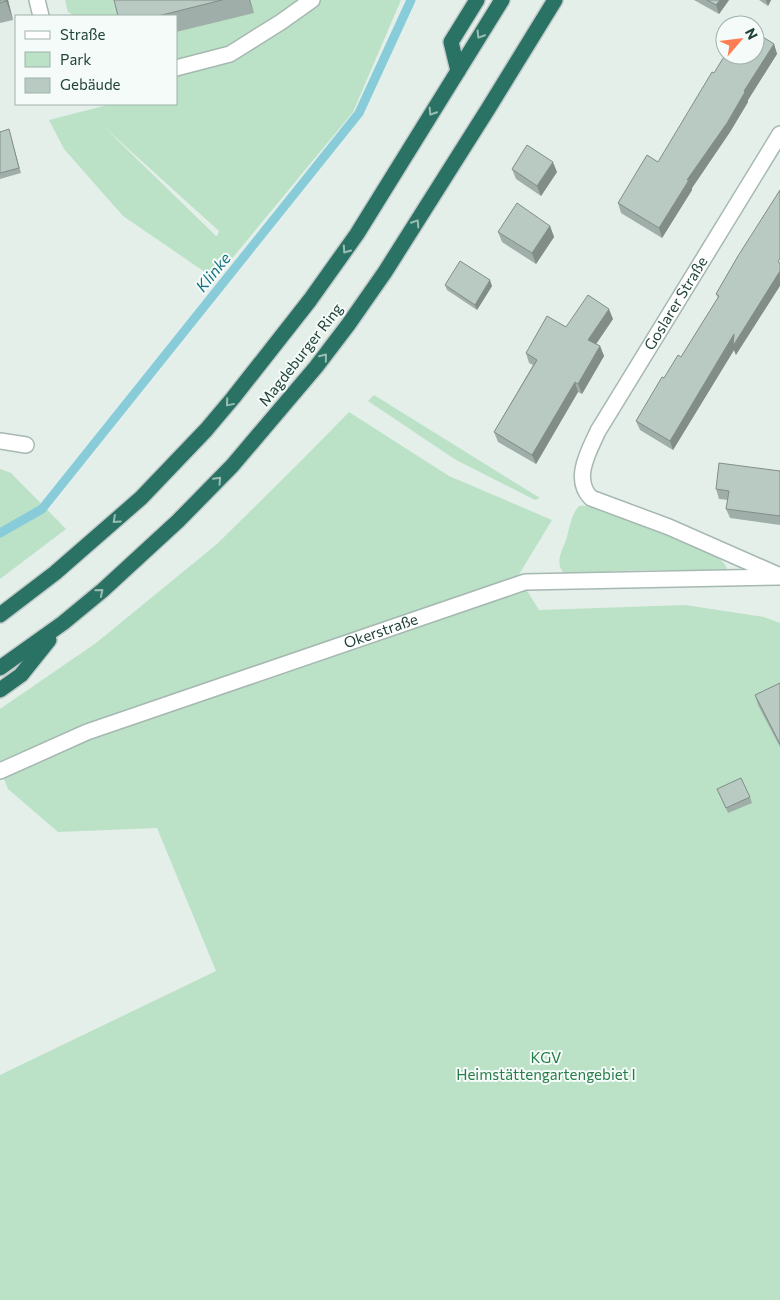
<svg xmlns="http://www.w3.org/2000/svg" width="780" height="1300" font-family="Commissioner,sans-serif">
  <rect width="100%" height="100%" fill="#e4efea"/>
  <g fill="#bbe2c6" fill-rule="evenodd">
    <path d="M 65,0 L 401,0 L 353,112 L 215,279 L 123,216 L 64,149 L 49,120 L 111,104 L 176,104 L 176,16 L 75,16 L 68,12 ZM 104,127 L 219,231 L 217,236 L 216,236 Z"/>
    <polygon points="374,395 540,498 535,500 456,460 368,401"/>
    <polygon points="349,412 449,476 552,520 518,576 539,610 685,605 764,617 780,623 780,1300 0,1300 0,1075 216,971 157,828 58,832 8,789 0,769 0,709 96,643 217,544 300,462"/>
    <polygon points="0,469 11,473 66,529 0,579"/>
    <path d="M 579,506 C 600,502 669,537 692,546 C 696,547 700,548 703,549 C 711,553 725,560 727,569 L 723,571 L 653,570 L 617,571 L 568,576 C 553,566 561,553 566,540 C 570,528 570,516 579,506 Z"/>
  </g>
  <g fill="none" stroke-linecap="round" stroke-linejoin="round">
    <polyline stroke="#87ccd8" stroke-width="9" points="0,533 42,509 359,113 411,0"/>
    <g stroke="#a6b8b2" stroke-width="18">
      <polyline id="lane" points="176,68 230,54 281,22 312,0"/>
    </g>
    <g stroke="#a6b8b2" stroke-width="18">
      <g id="street">
        <polyline points="37,0 41,16"/>
        <polyline points="0,441 26,445"/>
        <path id="s1" d="M 778,575 L 669,527 L 591,498 C 572,479 589,451 598,431 L 780,134"/>
        <path id="s2" d="M 0,771 L 87,732 L 525,582 L 780,577"/>
      </g>
    </g>
    <g stroke="#c1cac8" stroke-width="18">
      <g id="highway">
        <polyline points="458,71 451,42 477,0"/>
        <polyline points="0,615 55,573 141,498 206,430 233,398 310,300 357,234 502,0"/>
        <polyline points="0,668 63,623 103,590 178,521 232,466 316,367 348,325 385,272 488,109 555,0"/>
        <polyline points="0,690 21,675 49,640"/>
      </g>
    </g>
    <use href="#lane" stroke="#fff" stroke-width="15"/>
    <use href="#street" stroke="#fff" stroke-width="15"/>
    <use href="#highway" stroke="#2a7263" stroke-width="15"/>
  </g>
  <g fill="#9faea8">
    <polygon points="0,0 8,0 13,20 0,23"/>
    <polygon points="114,0 250,0 254,13 176,32 176,16 118,16"/>
    <polygon points="694,0 729,0 719,14"/>
    <polygon points="759,0 771,0 768,6"/>
    <polygon points="774,44 777,54 748,100 748,102 730,132 692,188 692,190 662,238 621,213 618,203 658,162 714,73"/>
    <polygon points="9,129 21,173 0,179 0,132"/>
    <polygon points="512,169 557,172 541,196 516,179"/>
    <polygon points="550,226 554,237 536,264 502,242 498,232"/>
    <polygon points="738,256 736,355 734,350 673,450 640,430 636,421 664,378 681,357 718,298 716,294"/>
    <polygon points="445,285 492,286 477,310 447,290"/>
    <polygon points="613,319 596,344 600,346 604,356 582,394 578,392 536,464 498,442 494,432 533,365 529,363 526,353 566,327"/>
    <polygon points="780,471 780,525 730,518 726,509 728,500 719,499 716,489"/>
    <polygon points="780,683 780,747 758,705 755,695"/>
    <polygon points="717,789 750,797 752,803 728,813"/>
  </g>
  <g fill="#828d88">
    <polygon points="6,0 8,0 13,20 6,1"/>
    <polygon points="249,0 250,0 254,13"/>
    <polygon points="720,0 729,0 719,14 716,5"/>
    <polygon points="766,0 771,0 768,6"/>
    <polygon points="774,44 777,54 748,100 748,102 730,132 692,188 692,190 662,238 659,228 687,180"/>
    <polygon points="553,162 557,172 541,196 537,186"/>
    <polygon points="550,226 554,237 536,264 532,253"/>
    <polygon points="780,271 780,286 736,355 734,350 673,450 670,441 734,334"/>
    <polygon points="490,280 492,286 477,310 475,305"/>
    <polygon points="609,309 613,319 592,350 588,340"/>
    <polygon points="600,346 604,356 582,394 578,384"/>
    <polygon points="575,382 578,392 536,464 532,455"/>
  </g>
  <g fill="#b9cac3" stroke="#828d88">
    <polygon points="0,0 6,0 6,1 0,3"/>
    <polygon points="114,0 222,0 158,16 118,16"/>
    <polygon points="707,0 720,0 716,5"/>
    <polygon points="755,32 774,44 744,91 745,92 727,123 687,180 689,180 659,228 618,203 647,155 658,162 712,72 714,73 725,55 755,55"/>
    <polygon points="9,129 19,168 0,173 0,132"/>
    <polygon points="527,145 553,162 537,186 512,169"/>
    <polygon points="780,190 780,258 778,262 780,263 780,271 733,346 734,334 670,441 636,421 662,377 664,378 678,355 681,357 719,296 716,294 738,256"/>
    <polygon points="517,203 550,226 532,253 498,232"/>
    <polygon points="460,261 490,280 475,305 445,285"/>
    <polygon points="588,295 609,309 588,340 600,346 578,384 575,382 532,455 494,432 537,360 526,353 547,316 566,327"/>
    <polygon points="719,463 780,471 780,516 726,509 729,491 716,489"/>
    <polygon points="780,683 780,744 755,695"/>
    <polygon points="741,778 750,797 726,808 717,789"/>
  </g>
  <defs><path id="oneway-chevron" d="M-2-3.5L2.5 0L-2 3.5" fill="none" stroke-width="1.6" stroke-linecap="round" stroke-linejoin="round" transform="scale(1.25)"/></defs>
  <g stroke="#9abdb5">
    <use href="#oneway-chevron" transform="translate(480 35) rotate(122)"/>
    <use href="#oneway-chevron" transform="translate(432 112) rotate(122)"/>
    <use href="#oneway-chevron" transform="translate(416 223) rotate(-57)"/>
    <use href="#oneway-chevron" transform="translate(346 250) rotate(125)"/>
    <use href="#oneway-chevron" transform="translate(324 357) rotate(-51)"/>
    <use href="#oneway-chevron" transform="translate(229 403) rotate(130)"/>
    <use href="#oneway-chevron" transform="translate(218 480) rotate(-47)"/>
    <use href="#oneway-chevron" transform="translate(116 520) rotate(138)"/>
    <use href="#oneway-chevron" transform="translate(100 592) rotate(-40)"/>
  </g>
  <g text-anchor="middle" stroke-width="4" stroke-linejoin="round" paint-order="stroke">
    <g font-size="15" fill="#21433a" stroke="#f5fbf8">
      <text dy="5" stroke="none"><textPath href="#s1" startOffset="424">Goslarer Straße</textPath></text>
      <text transform="translate(301 355) rotate(-52)" y="5">Magdeburger Ring</text>
      <text dy="5" stroke="none"><textPath href="#s2" startOffset="406">Okerstraße</textPath></text>
    </g>
    <g font-size="15" fill="#277e49" stroke="#f5fbf8">
      <text x="546" y="1063">KGV<tspan x="546" dy="17">Heimstättengartengebiet I</tspan></text>
    </g>
    <g font-size="16" font-style="italic" fill="#157285" stroke="#f5fbf8">
      <text transform="translate(213 272) rotate(-51)" y="6">Klinke</text>
    </g>
  </g>
  <rect x="15" y="15" width="162" height="90" fill="#f5fbf8" stroke="#a0b1ac"/>
  <rect x="25" y="31" width="25" height="8" fill="#ffffff" stroke="#a0b1ac"/>
  <text x="60" y="40" font-size="15" fill="#21433a">Straße</text>
  <rect x="25" y="52" width="25" height="15" fill="#bbe2c6" stroke="#a0b1ac"/>
  <text x="60" y="65" font-size="15" fill="#21433a">Park</text>
  <rect x="25" y="78" width="25" height="15" fill="#b9cac3" stroke="#a0b1ac"/>
  <text x="60" y="90" font-size="15" fill="#21433a">Gebäude</text>
  <g transform="translate(740 40) rotate(62)"><circle r="24" fill="#f5fbf8" stroke="#a0b1ac"/>
  <path d="M0-4L9 19L0 12L-9 19Z" fill="#ff7d52"/>
  <text y="-8" font-size="14" font-weight="bold" text-anchor="middle" fill="#21433a">N</text>
  </g>
</svg>
